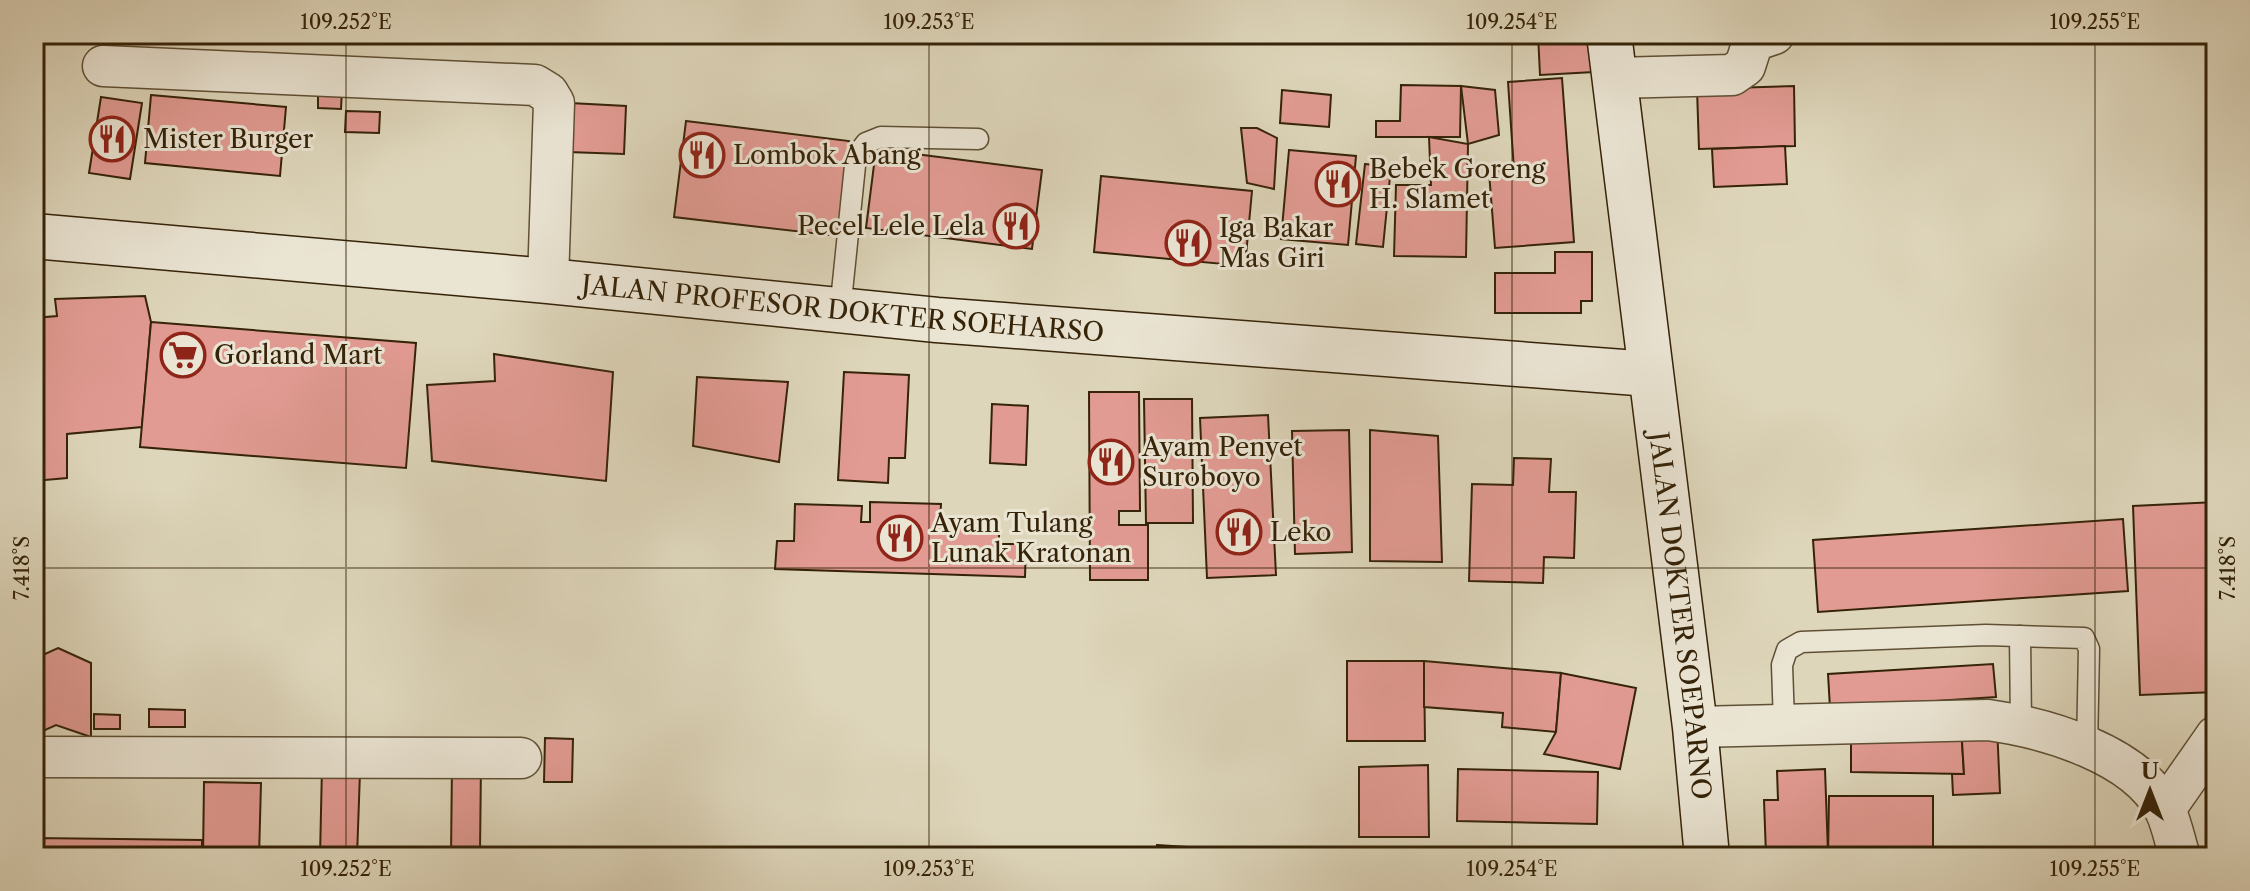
<svg xmlns="http://www.w3.org/2000/svg" width="2250" height="891" font-family="'Libre Caslon Text',serif">
  <rect width="100%" height="100%" fill="#ded6bb"/>
  <filter id="stains"><feTurbulence type="fractalNoise" baseFrequency=".0025" numOctaves="4"/><feColorMatrix values="0 0 0 0 .2 0 0 0 0 .09 0 0 0 0 .02 0 0 0 .5 -.17"/></filter>
  <radialGradient id="worn" r=".72"><stop offset=".6" stop-color="#630" stop-opacity="0"/><stop offset="1" stop-color="#630" stop-opacity=".3"/></radialGradient>
  <g fill="#e29b93" stroke="#352308" stroke-width="2">
    <polygon points="1538,34 1592,34 1594,72 1540,75"/>
    <polygon points="1562,78 1574,242 1495,248 1489,172 1514,170 1508,82"/>
    <polygon points="1401,85 1461,86 1460,137 1376,137 1376,121 1400,121"/>
    <polygon points="1461,86 1495,90 1499,135 1468,144"/>
    <polygon points="1794,86 1795,146 1699,149 1697,89"/>
    <polygon points="318,88 342,89 341,109 318,108"/>
    <polygon points="1282,90 1331,95 1329,127 1280,123"/>
    <polygon points="151,95 286,107 280,176 145,163"/>
    <polygon points="101,97 142,103 130,179 89,173"/>
    <polygon points="570,103 626,106 624,154 568,152"/>
    <polygon points="346,111 380,112 379,133 345,132"/>
    <polygon points="686,121 849,141 838,236 674,217"/>
    <polygon points="1241,128 1257,128 1277,138 1274,189 1247,183"/>
    <polygon points="1429,137 1468,144 1466,257 1394,256 1396,185 1431,185"/>
    <polygon points="1785,146 1787,184 1714,187 1712,149"/>
    <polygon points="876,149 1042,170 1032,249 866,228"/>
    <polygon points="1289,150 1356,156 1348,245 1281,239"/>
    <polygon points="1365,164 1391,167 1383,247 1356,244"/>
    <polygon points="1101,176 1252,191 1245,266 1094,252"/>
    <polygon points="1555,252 1592,252 1592,301 1581,301 1581,313 1495,313 1495,273 1555,273"/>
    <polygon points="145,296 151,322 142,427 67,434 67,478 34,481 34,318 57,316 55,299"/>
    <polygon points="151,322 416,343 406,468 140,447"/>
    <polygon points="494,354 613,372 606,481 432,461 427,385 495,381"/>
    <polygon points="844,372 909,375 905,458 889,458 888,483 838,480"/>
    <polygon points="697,377 788,382 779,462 693,446"/>
    <polygon points="1089,392 1139,392 1140,511 1119,511 1119,525 1148,525 1148,580 1090,580"/>
    <polygon points="1144,399 1192,399 1193,523 1146,523"/>
    <polygon points="992,404 1028,406 1026,465 990,463"/>
    <polygon points="1268,415 1276,575 1207,578 1200,418"/>
    <polygon points="1349,430 1352,552 1295,554 1292,431"/>
    <polygon points="1370,430 1438,436 1442,562 1370,561"/>
    <polygon points="1514,458 1551,459 1549,492 1576,492 1574,558 1544,557 1543,583 1469,581 1472,484 1513,485"/>
    <polygon points="870,502 941,504 940,522 999,524 999,544 1026,544 1025,577 775,569 777,541 794,541 795,504 862,506 861,522 870,522"/>
    <polygon points="2216,502 2216,692 2140,695 2133,506"/>
    <polygon points="2123,519 2128,591 1818,612 1813,540"/>
    <polygon points="58,648 91,663 91,737 56,725 34,735 34,659"/>
    <polygon points="1347,661 1424,661 1425,741 1347,741"/>
    <polygon points="1424,661 1561,673 1556,732 1502,727 1503,713 1424,707"/>
    <polygon points="1993,664 1996,697 1830,708 1828,674"/>
    <polygon points="1561,673 1636,688 1620,769 1544,754 1556,732"/>
    <polygon points="149,709 185,710 185,727 149,727"/>
    <polygon points="94,714 120,715 120,729 94,729"/>
    <polygon points="1961,725 1964,774 1851,772 1851,726"/>
    <polygon points="1961,725 1997,726 2000,793 1953,795 1952,774 1964,774"/>
    <polygon points="545,738 573,739 572,782 544,782"/>
    <polygon points="452,762 481,762 480,853 556,854 556,857 451,857"/>
    <polygon points="1428,765 1429,837 1359,837 1359,767"/>
    <polygon points="322,766 360,772 357,857 320,857"/>
    <polygon points="1458,769 1598,772 1597,824 1457,821"/>
    <polygon points="1825,769 1828,853 1766,855 1764,800 1778,800 1777,771"/>
    <polygon points="204,782 261,783 259,857 203,857"/>
    <polygon points="1829,796 1933,796 1933,857 1828,857"/>
    <polygon points="34,838 202,840 202,857 34,857"/>
    <polygon points="1157,845 1340,857 1156,857"/>
  </g>
  <g fill="none" stroke-linecap="round" stroke-linejoin="round">
    <g stroke="#5f5035" stroke-width="23">
      <g id="lane">
        <polyline points="840,311 856,156 866,143 881,137 978,139"/>
        <polyline points="2020,636 2021,725"/>
        <polyline points="1784,723 1782,665 1787,650 1801,642 1986,635 2084,638 2089,649 2087,748"/>
      </g>
    </g>
    <g stroke="#5f5035" stroke-width="43">
      <g id="street">
        <polyline points="103,66 535,85 548,93 554,103 548,281"/>
        <polyline points="1614,78 1732,75 1745,66 1753,41 1774,34"/>
        <path d="M 1695,727 L 1988,720 C 2046,728 2137,754 2165,810 C 2172,824 2175,842 2180,857"/>
        <polyline points="34,757 521,758"/>
        <polyline points="2165,809 2216,736"/>
      </g>
    </g>
    <g stroke="#352308" stroke-width="47">
      <g id="secondary">
        <path id="s1" d="M 1609,34 L 1695,727 L 1707,857"/>
        <path id="s2" d="M 34,236 L 548,281 L 937,320 L 1650,374"/>
      </g>
    </g>
    <use href="#lane" stroke="#eae4d3" stroke-width="20"/>
    <use href="#street" stroke="#eae4d3" stroke-width="40"/>
    <use href="#secondary" stroke="#eae4d3" stroke-width="44"/>
  </g>
  <path fill="none" stroke="#352308" stroke-width="2" stroke-opacity="0.45" d="M 346,34 L 346,857M 929,34 L 929,857M 1512,34 L 1512,857M 2095,34 L 2095,857M 34,568 L 2216,568"/>
  <defs>
    <g id="restaurant-ring" transform="scale(2.3)"><circle r="9.5" fill="#eae4d3" stroke="#8f2418" stroke-width="1.5"/><path d="M-5-6h1v4h1v-4h1v4h1v-4h1v5L-1.5 .5V6h-2V.5L-5-1ZM5-6V6H3V1.5H1.5Q1.5-4 5-6Z" fill="#8f2418"/></g>
    <g id="supermarket-ring" transform="scale(2.3)"><circle r="9.5" fill="#eae4d3" stroke="#8f2418" stroke-width="1.5"/><path d="M-6-5.5h2.5l.6 2H6L4.5 2H-2.5L-4.4-4H-6ZM-1.5 3.2a1.3 1.3 0 1 0 .1 0ZM3 3.2a1.3 1.3 0 1 0 .1 0Z" fill="#8f2418"/></g>
  </defs>
  <g fill-rule="evenodd">
    <use href="#restaurant-ring" x="112" y="139"/>
    <use href="#restaurant-ring" x="702" y="155"/>
    <use href="#restaurant-ring" x="1338" y="184"/>
    <use href="#restaurant-ring" x="1016" y="226"/>
    <use href="#restaurant-ring" x="1188" y="243"/>
    <use href="#supermarket-ring" x="183" y="355"/>
    <use href="#restaurant-ring" x="1111" y="462"/>
    <use href="#restaurant-ring" x="1239" y="532"/>
    <use href="#restaurant-ring" x="900" y="538"/>
  </g>
  <g text-anchor="middle" stroke-width="6" stroke-linejoin="round" paint-order="stroke">
    <g font-size="26" fill="#352308" stroke="#eae4d3" text-anchor="start">
      <text x="143" y="148">Mister Burger</text>
      <text x="733" y="164">Lombok Abang</text>
      <text x="1369" y="178">Bebek Goreng<tspan x="1369" dy="30">H. Slamet</tspan></text>
      <text x="985" y="235" text-anchor="end">Pecel Lele Lela</text>
      <text x="1219" y="237">Iga Bakar<tspan x="1219" dy="30">Mas Giri</tspan></text>
      <text x="214" y="364">Gorland Mart</text>
      <text x="1142" y="456">Ayam Penyet<tspan x="1142" dy="30">Suroboyo</tspan></text>
      <text x="931" y="532">Ayam Tulang<tspan x="931" dy="30">Lunak Kratonan</tspan></text>
      <text x="1270" y="541">Leko</text>
    </g>
    <g font-size="26" fill="#352308" stroke="#eae4d3">
      <text dy="9" stroke="none"><textPath href="#s2" startOffset="812">JALAN PROFESOR DOKTER SOEHARSO</textPath></text>
      <text dy="9" stroke="none"><textPath href="#s1" startOffset="586">JALAN DOKTER SOEPARNO</textPath></text>
    </g>
  </g>
  <rect width="2250" height="891" fill="none" stroke="#ded6bb" stroke-width="88"/>
  <g transform="translate(2150 791)" stroke="#eae4d3" stroke-width="6" paint-order="stroke">
  <path d="M0-6L14 30L0 20L-14 30Z" fill="#352308"/>
  <text y="-12" font-size="22" font-weight="bold" text-anchor="middle" fill="#352308">U</text>
  </g>
  <rect x="44" y="44" width="2162" height="803" fill="none" stroke="#352308" stroke-width="3"/>
  <g font-size="20" text-anchor="middle" fill="#352308">
    <text x="346" y="29">109.252°E</text>
    <text x="929" y="29">109.253°E</text>
    <text x="1512" y="29">109.254°E</text>
    <text x="2095" y="29">109.255°E</text>
    <text transform="translate(22 568) rotate(-90)" y="7">7.418°S</text>
    <text transform="translate(2228 568) rotate(-90)" y="7">7.418°S</text>
    <text x="346" y="876">109.252°E</text>
    <text x="929" y="876">109.253°E</text>
    <text x="1512" y="876">109.254°E</text>
    <text x="2095" y="876">109.255°E</text>
  </g>
  <rect width="100%" height="100%" filter="url(#stains)"/>
  <rect width="100%" height="100%" fill="url(#worn)"/>
</svg>
